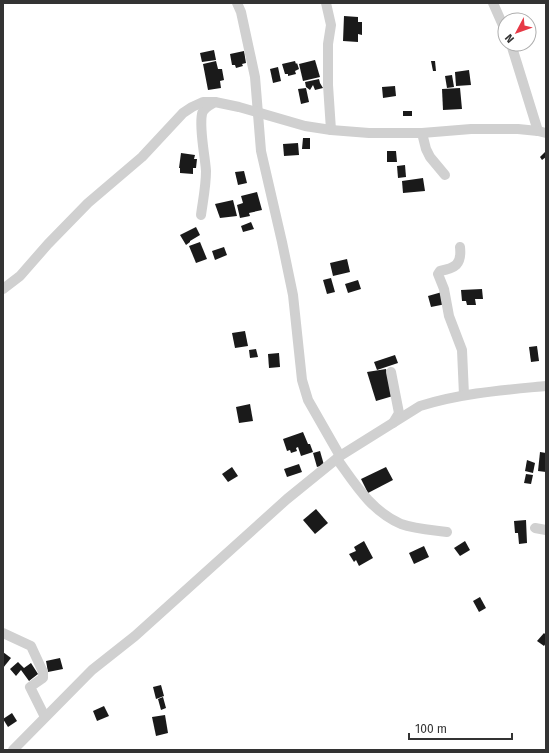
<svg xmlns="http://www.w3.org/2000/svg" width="549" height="753" font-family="'Fira Sans',sans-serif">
  <rect width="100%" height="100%" fill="#fff"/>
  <g fill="#1a1a1a">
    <polygon points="344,16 358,17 358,22 362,22 362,35 358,34 358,42 343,41"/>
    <polygon points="214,50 216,60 202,62 200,53"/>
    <polygon points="244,51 246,63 242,64 243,66 236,68 235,65 232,65 230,54"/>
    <polygon points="315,60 320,77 303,81 299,64"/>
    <polygon points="216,61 218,69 222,69 224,80 220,81 221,88 208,90 203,64"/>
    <polygon points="295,61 296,64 297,63 299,69 295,71 296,74 288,76 288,74 285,74 282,64"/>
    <polygon points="431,61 435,61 436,71 433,71"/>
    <polygon points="278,67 281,81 273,83 270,69"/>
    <polygon points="469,70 471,85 456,86 455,72"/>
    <polygon points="452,75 454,87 447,88 445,76"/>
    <polygon points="319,79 320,83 323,88 315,90 313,85 310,90 306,87 305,82"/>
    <polygon points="395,86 396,96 383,98 382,87"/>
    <polygon points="306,88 309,102 301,104 298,89"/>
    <polygon points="460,88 462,109 443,110 442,89"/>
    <rect x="403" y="111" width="9" height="5"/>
    <polygon points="303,138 310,138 310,149 302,149"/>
    <polygon points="298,143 299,155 284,156 283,144"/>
    <polygon points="387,151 396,151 397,162 387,162"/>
    <polygon points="546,151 546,157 542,160 540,157"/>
    <polygon points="181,153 195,155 194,159 197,159 196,168 193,168 193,174 180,173 180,168 179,168"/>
    <polygon points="405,165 406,177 398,178 397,166"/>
    <polygon points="244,171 247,183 238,185 235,172"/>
    <polygon points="423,178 425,191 403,193 402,181"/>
    <polygon points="257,192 262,210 249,213 250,216 240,218 237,205 243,203 241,196"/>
    <polygon points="233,200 237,216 220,218 215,204"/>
    <polygon points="251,222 254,229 243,232 241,226"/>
    <polygon points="196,227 200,235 190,241 190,242 186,245 180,235"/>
    <polygon points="200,242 207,259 196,263 189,246"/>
    <polygon points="224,247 227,255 215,260 212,251"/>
    <polygon points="347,259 350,272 333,276 330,263"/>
    <polygon points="331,278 335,292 327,294 323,280"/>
    <polygon points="358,280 361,289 348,293 345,284"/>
    <polygon points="482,289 483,299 475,299 476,305 467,305 466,301 462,301 461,290"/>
    <polygon points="442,292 446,304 431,307 428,296"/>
    <polygon points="245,331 248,346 235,348 232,333"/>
    <polygon points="537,346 539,361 531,362 529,347"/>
    <polygon points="256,349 258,357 250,358 249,350"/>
    <polygon points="279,353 280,367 269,368 268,354"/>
    <polygon points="395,355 398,363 377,370 374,362"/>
    <polygon points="386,369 393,396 376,401 367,372"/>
    <polygon points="250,404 253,421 239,423 236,407"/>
    <polygon points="303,432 308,444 310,444 313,452 301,456 298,447 296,448 297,451 291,453 290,450 287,451 283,439"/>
    <polygon points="320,451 324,465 317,467 313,453"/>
    <polygon points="540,452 546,453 546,472 538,471"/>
    <polygon points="527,460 535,463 533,473 525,471"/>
    <polygon points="299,464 302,472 287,477 284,469"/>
    <polygon points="232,467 238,476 228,482 222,474"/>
    <polygon points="386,467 393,480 368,493 361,479"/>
    <polygon points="526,474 533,475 531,484 524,483"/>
    <polygon points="316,509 328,523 315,534 303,520"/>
    <polygon points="526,520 527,543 519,544 518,533 515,533 514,521"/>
    <polygon points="364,541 373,558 359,566 356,560 354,562 349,554 356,551 354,547"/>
    <polygon points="465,541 470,550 460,556 454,548"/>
    <polygon points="424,546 429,557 414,564 409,553"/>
    <polygon points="480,597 486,608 479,612 473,601"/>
    <polygon points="544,633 546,635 546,643 544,646 537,641"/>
    <polygon points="3,652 11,658 3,668"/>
    <polygon points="60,658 63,669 48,672 46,661"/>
    <polygon points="18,662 24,668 31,663 38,674 29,681 21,670 16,676 10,669"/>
    <polygon points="161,685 164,696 156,699 153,687"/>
    <polygon points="163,697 166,708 161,710 158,699"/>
    <polygon points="104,706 109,716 97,721 93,711"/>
    <polygon points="12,713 17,721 8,727 3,719"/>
    <polygon points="165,715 168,733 156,736 152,717"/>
  </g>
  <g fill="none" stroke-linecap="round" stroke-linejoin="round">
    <g stroke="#d0d0d0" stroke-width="10">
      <polyline points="237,3 241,12 255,77 261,151 282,242 293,295 302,380 308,400 340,456"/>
      <polyline points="326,3 331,25 328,44 328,85 331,130"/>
      <polyline points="493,3 505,30"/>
      <polyline points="511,44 538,131"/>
      <polyline points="422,133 426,149 430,157 445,175"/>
      <path d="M 201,215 C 203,200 206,186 206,171 C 205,155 199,129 202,114 C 203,108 210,105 215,102"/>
      <path d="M 460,247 C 462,265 455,268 440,271 L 438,274 L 444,289 L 449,316 L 462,350 L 464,395"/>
      <polyline points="3,289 20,276 48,244 88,203 142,157 183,113 192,107 203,102 215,102 239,107 305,126 331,130 369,133 422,133 471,129 518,129 538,131 546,133"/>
      <polyline points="391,372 399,413 393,423"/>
      <path d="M 337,459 C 355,484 371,511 401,524 C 415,529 432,530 447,532"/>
      <polyline points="535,528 546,530"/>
      <polyline points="3,633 31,646 43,672 43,678 30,687 45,717"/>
      <path d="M 13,750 L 92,670 L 135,636 L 287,499 L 340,456 L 420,406 C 461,393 504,390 546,386"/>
    </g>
  </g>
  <rect width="549" height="753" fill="none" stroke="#333333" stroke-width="8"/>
  <g transform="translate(517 32) rotate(229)"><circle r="19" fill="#ffffff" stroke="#adadad"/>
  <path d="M0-3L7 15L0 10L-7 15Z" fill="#e63946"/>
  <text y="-6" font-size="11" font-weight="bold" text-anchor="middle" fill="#333333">N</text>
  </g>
  <path d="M409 733v6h103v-6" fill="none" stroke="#333333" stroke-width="2"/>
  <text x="415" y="733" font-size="12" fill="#333333" stroke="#ffffff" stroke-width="3" paint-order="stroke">100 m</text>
</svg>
